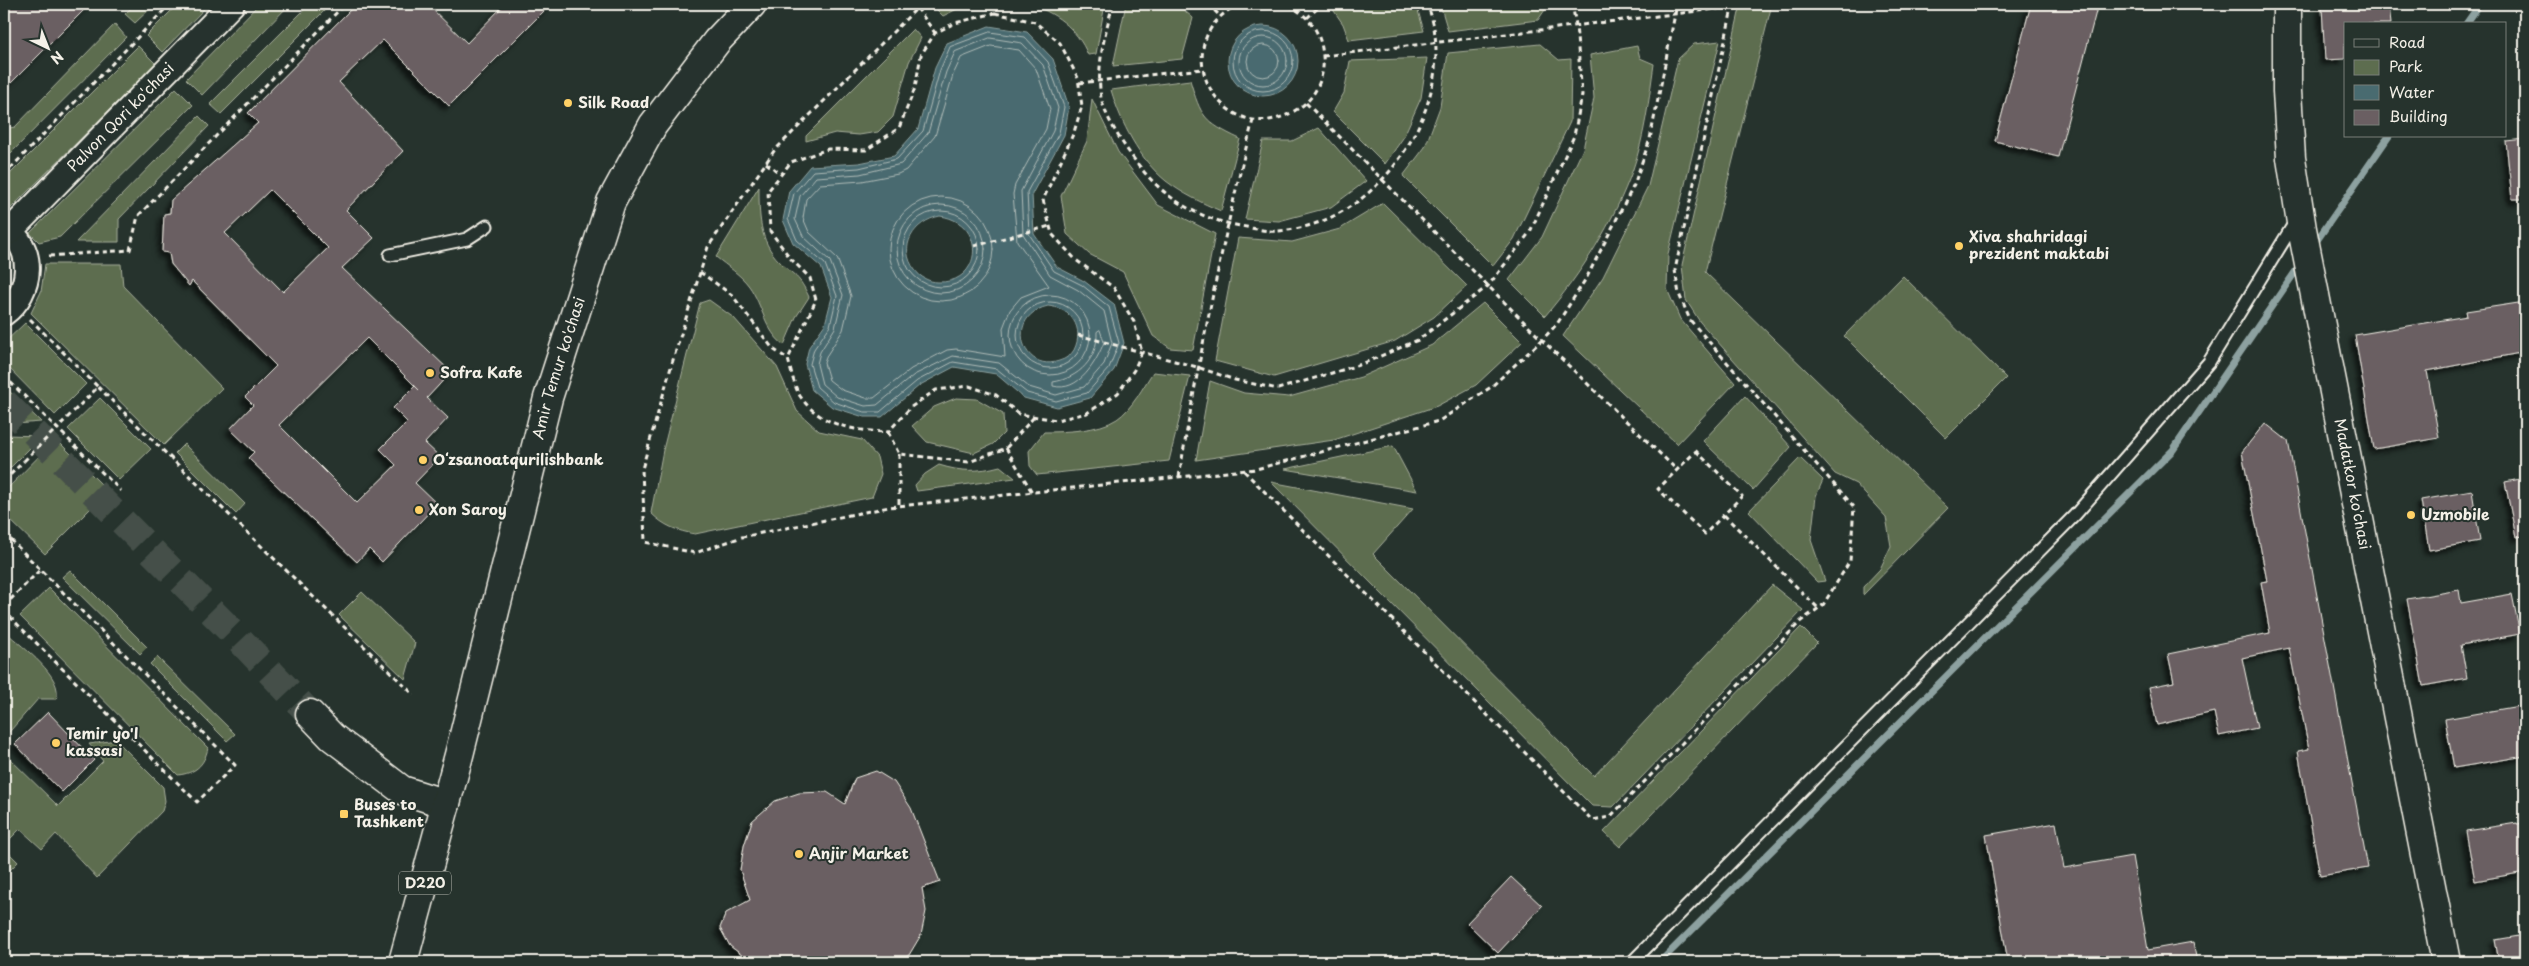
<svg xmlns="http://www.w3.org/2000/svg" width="2529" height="966" font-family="'Playpen Sans',sans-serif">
  <defs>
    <filter id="shadow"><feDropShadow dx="-4.5" dy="4.5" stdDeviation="2.5" flood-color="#0009"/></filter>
  </defs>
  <rect width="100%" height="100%" fill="#26332d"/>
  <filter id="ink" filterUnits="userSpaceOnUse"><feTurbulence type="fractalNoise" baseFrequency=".02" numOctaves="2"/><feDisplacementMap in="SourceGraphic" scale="10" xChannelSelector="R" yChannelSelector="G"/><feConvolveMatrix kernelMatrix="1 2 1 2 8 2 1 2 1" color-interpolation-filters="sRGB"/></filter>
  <g filter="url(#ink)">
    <g fill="#5d6d4f" stroke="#a8af9c">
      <polygon points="135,4 155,4 135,23 125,14"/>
      <polygon points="178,4 209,4 162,52 146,36"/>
      <polygon points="259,4 290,4 202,95 186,79"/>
      <polygon points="310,4 331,4 221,114 210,104"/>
      <polygon points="940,4 973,4 963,6 943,16 935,8"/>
      <path d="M 1027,4 L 1105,4 L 1096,54 L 1088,55 C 1077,28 1054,11 1027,4 Z"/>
      <polygon points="1126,4 1177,4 1193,18 1182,59 1113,66"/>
      <polygon points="1337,4 1416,4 1424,31 1349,40 1343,24 1332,8"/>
      <polygon points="1440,4 1549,4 1538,20 1448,31"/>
      <polygon points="1741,4 1772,4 1705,272 1948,508 1863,595 1863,587 1880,569 1891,546 1886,517 1856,484 1835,474 1700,322 1686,300 1682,265"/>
      <polygon points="115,24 126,37 4,160 4,129 15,127"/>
      <polygon points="913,29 921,38 909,62 893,117 878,132 859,135 835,133 806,141 806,136"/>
      <polygon points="1720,41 1668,254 1667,289 1680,319 1735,383 1677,444 1563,336 1603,277 1648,186 1678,59 1694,44"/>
      <polygon points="1540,44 1559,60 1571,59 1570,122 1514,239 1493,266 1403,176 1425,147 1440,107 1448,53"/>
      <polygon points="138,46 156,64 10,209 4,203 5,179"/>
      <path d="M 1637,46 L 1640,58 L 1654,64 C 1649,99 1645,135 1633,169 C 1614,222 1581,274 1545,316 L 1509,280 L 1542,237 L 1583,149 L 1594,98 L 1590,55 Z"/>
      <polygon points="1427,58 1421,98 1403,138 1385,164 1333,112 1344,93 1350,61"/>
      <path d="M 1190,80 C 1201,117 1204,122 1240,139 L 1221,211 C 1202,203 1183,194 1166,181 C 1139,159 1121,123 1111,90 Z"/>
      <polygon points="176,88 193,105 60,237 39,242 30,233"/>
      <polygon points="1092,99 1118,152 1158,205 1215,234 1193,350 1170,348 1153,336 1123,272 1089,254 1067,234 1061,196 1087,141"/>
      <polygon points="199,116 209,126 119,219 119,242 76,242"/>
      <polygon points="1319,128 1366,181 1331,207 1279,221 1245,219 1263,141 1292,141"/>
      <path d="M 759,187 C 759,214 759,241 779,261 C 795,277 799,275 809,297 L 796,317 L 784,345 C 764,330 763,305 749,286 C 741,275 727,266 716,257 Z"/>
      <polygon points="1383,203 1467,286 1434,317 1395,341 1274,377 1215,361 1238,238 1292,242 1340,229"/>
      <polygon points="45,264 121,264 123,286 222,388 164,445 31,313 41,292"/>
      <polygon points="1903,276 2006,378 1946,438 1844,336"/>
      <path d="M 709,300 L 734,318 L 777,367 L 797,411 L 819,431 L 862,440 L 877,457 L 881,474 L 872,497 L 695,534 C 677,531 664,526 651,513 L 663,450 L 700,303 Z"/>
      <polygon points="1483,303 1522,342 1476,385 1437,406 1334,440 1196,460 1210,381 1244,393 1289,397 1361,377 1432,345"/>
      <polygon points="25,323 86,384 55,415 4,363 4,343"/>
      <path d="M 1153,372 L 1190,376 L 1169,461 L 1037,475 L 1030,466 L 1029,451 L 1044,432 C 1064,432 1099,431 1117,419 C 1132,409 1143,387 1153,372 Z"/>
      <polygon points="4,386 41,422 4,425"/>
      <polygon points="1745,396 1791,447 1753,490 1703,441"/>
      <polygon points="100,398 151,449 119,480 68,429"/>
      <polygon points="956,398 977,399 1003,414 1004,433 993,444 974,453 927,442 912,426 934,407"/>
      <polygon points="5,435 42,436 4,474 4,436"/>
      <polygon points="56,439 108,491 45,554 4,514 4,492"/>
      <polygon points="184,444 245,504 236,514 175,453"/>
      <polygon points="1393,446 1417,491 1285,469"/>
      <polygon points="1800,458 1823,480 1816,496 1811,540 1825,581 1817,582 1749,511"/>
      <path d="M 939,465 C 961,472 978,472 1000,466 L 1015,478 L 917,491 L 915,485 L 925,474 Z"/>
      <polygon points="1271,482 1413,509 1373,554 1594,776 1772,585 1803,610 1613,807 1592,806"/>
      <polygon points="70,570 147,647 140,654 62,577"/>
      <path d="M 49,588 L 208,748 C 204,766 195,773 178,775 L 20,616 Z"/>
      <polygon points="362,592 415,643 405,679 339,615"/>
      <polygon points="1801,627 1817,643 1620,847 1604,832"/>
      <path d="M 4,633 L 7,633 C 22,647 65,677 56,699 L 38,699 L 4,738 Z"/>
      <polygon points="157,657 235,734 227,741 150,664"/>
      <polygon points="116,740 163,787 165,801 162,811 97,878 56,834 42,849 20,829 4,845 4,753 58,806 103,761 89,744"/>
      <polygon points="4,848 18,862 7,873 4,870"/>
    </g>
    <g fill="#496b70" stroke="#8da1a0" fill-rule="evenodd">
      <circle cx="1263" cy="61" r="35"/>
      <path d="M 989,26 L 1027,32 L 1053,59 L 1069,107 L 1064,135 L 1032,194 L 1034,234 L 1057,267 L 1084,281 L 1114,304 L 1124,343 L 1114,370 L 1090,398 L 1057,407 L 1024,398 L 996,374 L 954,367 L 920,385 L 882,417 L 864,417 L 832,407 L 812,390 L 805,364 L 809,347 L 825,324 L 832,297 L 821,267 L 793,243 L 783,220 L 789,191 L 810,166 L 859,163 L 894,156 L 918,129 L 935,68 L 947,43 ZM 940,216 C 987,222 983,284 938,282 C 929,282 920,277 915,270 C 897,247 914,221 940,216 ZM 1048,306 C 1071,308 1085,328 1074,350 C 1071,355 1066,359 1059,361 C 1022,374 1004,316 1048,306 Z"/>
    </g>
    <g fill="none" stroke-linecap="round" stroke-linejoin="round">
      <g stroke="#b0bbb8" stroke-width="1">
        <circle cx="1263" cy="61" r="30"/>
        <polygon points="990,32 1025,37 1048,62 1064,107 1059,133 1027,192 1029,234 1054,271 1082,285 1109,307 1119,343 1109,368 1087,393 1056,401 1027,393 997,369 953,362 917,381 880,412 864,412 834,402 817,387 810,364 814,349 830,326 837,296 825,264 797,240 788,219 794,193 813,171 859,168 897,159 923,131 940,70 950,47"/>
        <circle cx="1263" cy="61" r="24"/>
        <polygon points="990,38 1022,43 1043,65 1058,108 1053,131 1021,191 1023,234 1050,275 1078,290 1104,311 1112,343 1104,364 1084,387 1056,395 1029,387 999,363 953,356 914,375 877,405 865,406 837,397 822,384 817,364 820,352 835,328 843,295 830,261 803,236 795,219 800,196 816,177 860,174 901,164 928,133 946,72 955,52"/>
        <circle cx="1263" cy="61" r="16"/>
        <polygon points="991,46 1019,50 1036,69 1050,109 1046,129 1015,185 1013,194 1017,241 1049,286 1021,297 1010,310 1003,328 1005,357 956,349 947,350 911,369 874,398 866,398 842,390 829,380 824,363 827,355 843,330 851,296 837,258 809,232 803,218 806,199 820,184 862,181 898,174 906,170 935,136 953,75 961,58"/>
        <circle cx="941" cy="249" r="52"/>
        <circle cx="941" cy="249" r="44"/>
        <circle cx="941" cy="249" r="38"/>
        <circle cx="1050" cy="335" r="40"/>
        <circle cx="1050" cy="335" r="33"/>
        <path d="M 1100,330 L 1104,342 C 1097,361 1079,393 1053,386 L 1053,382 C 1079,378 1098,359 1097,332 Z"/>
      </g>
      <g stroke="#8da1a0" stroke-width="7">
        <polyline points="2466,24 2480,4"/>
        <polyline points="2313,246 2389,136"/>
        <polyline points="1660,962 2173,450 2300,265"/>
      </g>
    </g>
    <g fill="#6a5f62" stroke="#f4f1e8" fill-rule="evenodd" filter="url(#shadow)">
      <polygon points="10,4 90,4 4,90 4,10"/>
      <path d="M 356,4 L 427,4 L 467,43 L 505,4 L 551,4 L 449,106 L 383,40 L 339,82 L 403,151 L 346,210 L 374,238 L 342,268 L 451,372 L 427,398 L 448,418 L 425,443 L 440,457 L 415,483 L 437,504 L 382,562 L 369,549 L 357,562 L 248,458 L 254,452 L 230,429 L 253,405 L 245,397 L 276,366 L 192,281 L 189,286 L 171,264 L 169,253 L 162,252 L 164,214 L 170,213 L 171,200 L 258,123 L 248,113 ZM 270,190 L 328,248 L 283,292 L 225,233 ZM 367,338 L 419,390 L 415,386 L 393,408 L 407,422 L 380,449 L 396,465 L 357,503 L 279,425 Z"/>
      <polygon points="2031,4 2098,4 2058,157 1995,141"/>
      <polygon points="2374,4 2389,4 2391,24 2345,24 2345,59 2325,60 2322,7"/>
      <polygon points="2525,139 2525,199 2512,199 2506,141"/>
      <polygon points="2525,302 2525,352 2427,371 2439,438 2374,449 2355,335 2467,316 2466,311"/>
      <polygon points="2265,423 2288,441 2368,868 2320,876 2298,751 2309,749 2289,648 2242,658 2257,728 2219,736 2214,712 2157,725 2149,687 2174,682 2168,654 2270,633 2261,582 2267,581 2242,452"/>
      <polygon points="2525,478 2525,536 2516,537 2505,482"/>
      <polygon points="2472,491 2480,541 2429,550 2421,500"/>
      <polygon points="2459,590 2461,603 2512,594 2520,634 2461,645 2467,678 2423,686 2407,599"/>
      <polygon points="2525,705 2525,756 2454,768 2445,719"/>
      <polygon points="48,712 94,760 62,792 15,744"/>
      <polygon points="876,771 894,782 911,808 940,882 922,888 926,911 921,935 909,955 899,962 751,962 730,946 720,928 726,913 750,900 740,870 744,846 752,821 775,801 799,793 827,792 845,804 855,778"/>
      <polygon points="2056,823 2064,868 2132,856 2148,950 2193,942 2197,962 2008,962 1986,835"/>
      <polygon points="2517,823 2517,824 2525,823 2525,872 2475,881 2466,831"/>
      <polygon points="1511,877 1542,906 1498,953 1467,923"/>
      <polygon points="2525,935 2525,962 2499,962 2495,940"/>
    </g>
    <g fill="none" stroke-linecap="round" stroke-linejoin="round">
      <polyline stroke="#455049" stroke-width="28" stroke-dasharray="28 14" stroke-linecap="butt" points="4,402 239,639 310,714"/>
      <g stroke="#f4f1e8" stroke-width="15">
        <g id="lane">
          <polyline points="390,255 467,239 487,226"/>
          <polyline points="1632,962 2075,515 2209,362 2297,219"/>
        </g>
      </g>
      <g stroke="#f4f1e8" stroke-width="28">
        <g id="street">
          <path d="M 4,228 C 37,247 32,293 4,313"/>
          <path id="s1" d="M 9,232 L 232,4"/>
        </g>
      </g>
      <g stroke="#f4f1e8" stroke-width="31">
        <g id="secondary">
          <path id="s2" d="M 2287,4 L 2287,91 L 2291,158 L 2302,229 L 2446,962"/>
          <polyline points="310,714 332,737 402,790 446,804"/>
        </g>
      </g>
      <g stroke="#f4f1e8" stroke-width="31">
        <g id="primary">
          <path id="s3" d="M 403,962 L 459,755 L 548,398 L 611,202 L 653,125 L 717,41 L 752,4"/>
        </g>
      </g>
      <g stroke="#f4f1e8" stroke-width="3" stroke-dasharray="5 4" stroke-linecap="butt">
        <polyline points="921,4 774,151 708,247 673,360 642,469 645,542 695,553 742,537 889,507 1256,469 1439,421 1491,387 1542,340 1557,324 1587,277 1634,185 1650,139 1677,4"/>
        <path d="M 1113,4 C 1105,33 1096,67 1101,97 C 1105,118 1124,146 1137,163 C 1163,198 1198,219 1241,226 C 1252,228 1267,232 1278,231 C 1342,227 1393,181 1419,125 C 1436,89 1443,42 1427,4"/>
        <polyline points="1208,4 1220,16"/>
        <path d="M 1239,4 C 1157,45 1227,161 1302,106 C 1317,95 1325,74 1323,56 C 1321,31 1308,14 1286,4"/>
        <polyline points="917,8 935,33"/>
        <path d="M 995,13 L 1035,22 L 1060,43 L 1078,78 L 1082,106 L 1074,132 L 1043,200 L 1052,234 L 1076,260 L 1114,288 L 1134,322 L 1142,352 L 1134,370 L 1118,393 L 1087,413 L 1057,420 L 1019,414 L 996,395 L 969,386 L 936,390 L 911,407 L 888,432 C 855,431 820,426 800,396 C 794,386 791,370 788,359 L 816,300 L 810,278 L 791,259 L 770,231 L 768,191 L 791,162 L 828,149 L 866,150 L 899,128 L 915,88 L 921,55 L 935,33 L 955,23 Z"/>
        <polyline points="1307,18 1322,4"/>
        <polyline points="1323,56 1732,7"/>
        <polyline points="1079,83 1202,69"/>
        <polyline points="1306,103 1542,340 1677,470"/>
        <polyline points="766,163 781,174"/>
        <polyline points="4,175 170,4"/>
        <polyline points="974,246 1050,226"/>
        <polyline points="49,256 130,250 138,216 345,4"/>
        <polyline points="700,272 732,295 773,349 788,359"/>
        <polyline points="30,319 98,387 57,428"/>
        <polyline points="1078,335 1197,367 1235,380 1278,389 1362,364 1418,340 1488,286 1530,232 1574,136 1582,95 1576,25 1572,4"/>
        <polyline points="4,376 121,491"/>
        <polyline points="98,387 414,695"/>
        <polyline points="888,432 899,454 969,462 1006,448 1034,417"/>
        <polyline points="1006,448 1032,492"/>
        <polygon points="1696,451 1742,496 1705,534 1658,489"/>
        <polyline points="899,454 899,506"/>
        <polyline points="1244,471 1592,820 1610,817 1801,621 1823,605 1850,561 1854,507 1690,320 1679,294 1675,270 1733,4"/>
        <path d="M 1179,477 C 1199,357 1223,238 1253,120"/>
        <polyline points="4,481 24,461"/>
        <polyline points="1724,515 1818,608"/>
        <polyline points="4,533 235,765 197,802 4,611"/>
        <polyline points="4,606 41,569"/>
      </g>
      <use href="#lane" stroke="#26332d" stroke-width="11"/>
      <use href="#street" stroke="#26332d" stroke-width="24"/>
      <use href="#secondary" stroke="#26332d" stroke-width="28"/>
      <use href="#primary" stroke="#26332d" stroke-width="28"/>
      <polyline stroke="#f4f1e8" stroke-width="3" stroke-dasharray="5 4" stroke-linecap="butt" points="24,461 57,428"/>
    </g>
  </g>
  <g fill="#ffd166" stroke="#26332d" stroke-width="2">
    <circle cx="568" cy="103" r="5"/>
    <circle cx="1959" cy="246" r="5"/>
    <circle cx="430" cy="373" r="5"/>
    <circle cx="423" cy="460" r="5"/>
    <circle cx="419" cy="510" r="5"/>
    <circle cx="2411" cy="515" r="5"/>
    <circle cx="56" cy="743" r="5"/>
    <rect x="339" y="809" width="10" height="10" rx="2.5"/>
    <circle cx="799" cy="854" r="5"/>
  </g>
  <g text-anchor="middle" stroke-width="4" stroke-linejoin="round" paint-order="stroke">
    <rect fill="#26332d" stroke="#b6b8b0" stroke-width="1" x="399" y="871.5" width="52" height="23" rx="4"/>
    <g font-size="14" font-weight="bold" fill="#f4f1e8">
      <text x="425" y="888">D220</text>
    </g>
    <g font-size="15" font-weight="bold" fill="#f4f1e8" stroke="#26332d" text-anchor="start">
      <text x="578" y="108">Silk Road</text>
      <text x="1969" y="242">Xiva shahridagi<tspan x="1969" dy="17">prezident maktabi</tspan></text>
      <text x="440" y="378">Sofra Kafe</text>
      <text x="433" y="465">Oʻzsanoatqurilishbank</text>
      <text x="429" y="515">Xon Saroy</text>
      <text x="2421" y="520">Uzmobile</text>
      <text x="66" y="739">Temir yo'l<tspan x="66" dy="17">kassasi</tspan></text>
      <text x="354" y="810">Buses to<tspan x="354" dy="17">Tashkent</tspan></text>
      <text x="809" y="859">Anjir Market</text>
    </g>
    <g font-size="15" fill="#f4f1e8" stroke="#26332d">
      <text dy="5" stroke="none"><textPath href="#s1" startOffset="160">Palvon Qori ko'chasi</textPath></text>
      <text dy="5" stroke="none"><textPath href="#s3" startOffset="614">Amir Temur ko'chasi</textPath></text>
      <text dy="5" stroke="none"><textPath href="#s2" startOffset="486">Madatkor ko'chasi</textPath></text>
    </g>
  </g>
  <rect width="2529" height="966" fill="none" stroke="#26332d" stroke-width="20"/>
  <rect x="10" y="10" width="2509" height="946" fill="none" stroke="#f4f1e8" stroke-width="2" filter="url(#ink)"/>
  <rect x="2344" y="22" width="162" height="115" fill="#26332d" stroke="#787f78"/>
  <rect x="2354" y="39" width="25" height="8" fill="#26332d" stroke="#787f78"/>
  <text x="2389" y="48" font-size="15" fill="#f4f1e8">Road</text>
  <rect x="2354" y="60" width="25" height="15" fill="#5d6d4f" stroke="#787f78"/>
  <text x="2389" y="72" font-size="15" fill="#f4f1e8">Park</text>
  <rect x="2354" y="85" width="25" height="15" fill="#496b70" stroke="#787f78"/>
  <text x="2389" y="98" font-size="15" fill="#f4f1e8">Water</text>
  <rect x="2354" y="110" width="25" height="15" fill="#6a5f62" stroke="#787f78"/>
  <text x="2389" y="122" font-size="15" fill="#f4f1e8">Building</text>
  <g transform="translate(48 48) rotate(137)" stroke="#26332d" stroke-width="4" paint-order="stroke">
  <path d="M0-4L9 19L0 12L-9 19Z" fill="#f4f1e8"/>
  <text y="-8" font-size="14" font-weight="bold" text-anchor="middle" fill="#f4f1e8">N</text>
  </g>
</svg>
